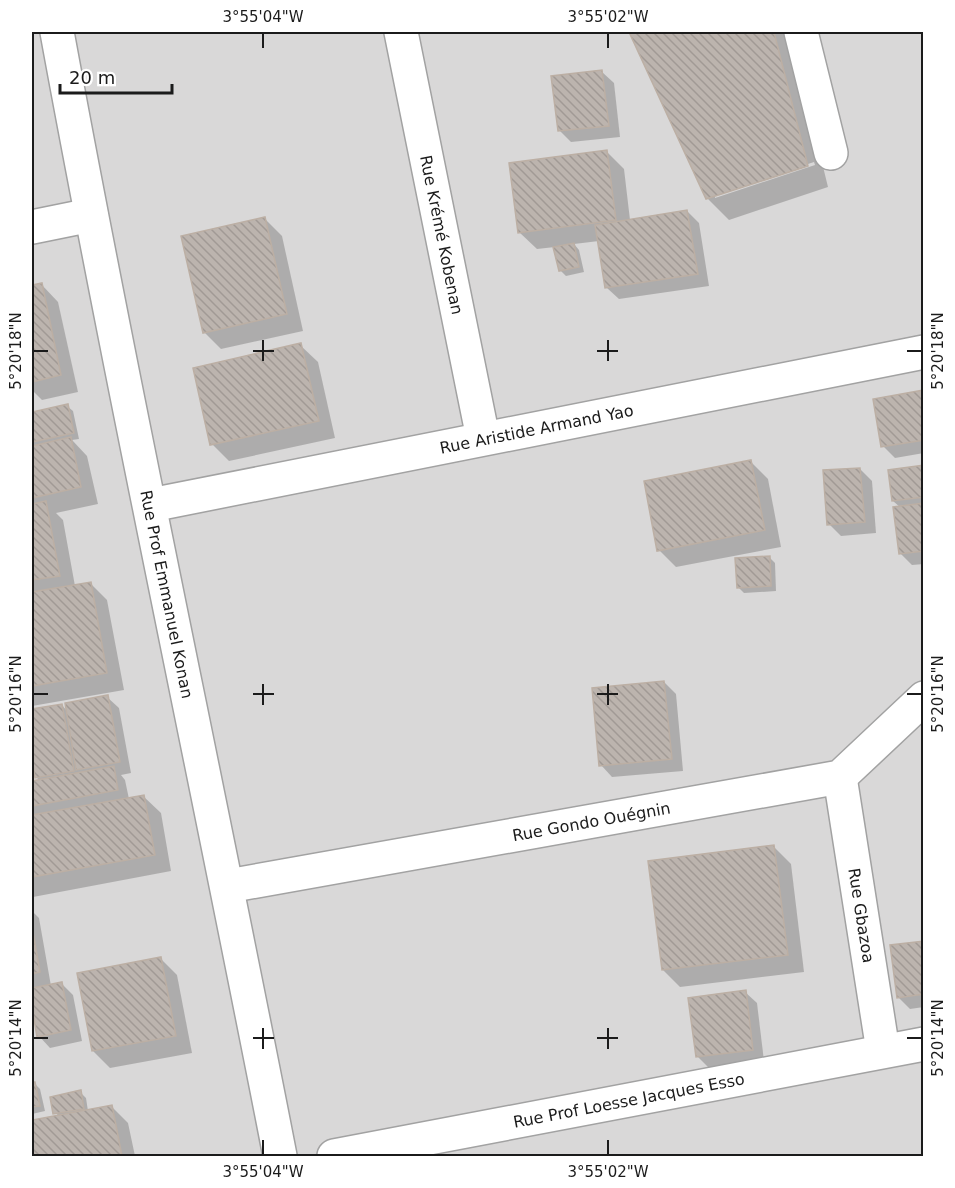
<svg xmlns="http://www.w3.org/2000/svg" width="955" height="1188" font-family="'DejaVu Sans',sans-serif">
  <defs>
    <pattern id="building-back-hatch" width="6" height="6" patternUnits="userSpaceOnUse" patternTransform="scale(1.5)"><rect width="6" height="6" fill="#bcb4ae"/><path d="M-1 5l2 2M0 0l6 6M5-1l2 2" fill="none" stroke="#a19a95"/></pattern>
  </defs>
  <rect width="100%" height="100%" fill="#ece8e1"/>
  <rect fill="#d9d8d8" x="32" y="32" width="891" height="1124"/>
  <g fill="#0003" fill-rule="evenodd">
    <path d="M 631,32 L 790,32 L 828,187 L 729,220 L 707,198 ZM 814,162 L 815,165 L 715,198 L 715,195 Z"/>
    <polygon points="602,72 614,83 620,137 571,142 560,131"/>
    <polygon points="607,152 624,169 630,220 687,211 699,223 709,286 619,299 607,288 599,241 574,244 579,250 584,272 566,276 560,270 555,247 537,249 519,232"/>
    <polygon points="265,219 282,236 303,331 221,349 204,332"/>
    <polygon points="41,284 58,302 78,392 42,400 32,390 32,287"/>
    <polygon points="300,345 318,362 335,438 229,461 212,444"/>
    <polygon points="924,392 924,453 895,458 883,446"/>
    <polygon points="67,406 73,411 79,439 72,440 87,456 98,504 56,513 63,520 75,586 90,583 107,600 124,690 32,706 32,447 35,446 32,443 32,414"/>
    <polygon points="751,462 768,479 781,547 676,567 659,550"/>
    <polygon points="924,466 924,564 912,565 900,553 901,508 893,501"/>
    <polygon points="860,469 872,481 876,533 841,536 829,524"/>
    <polygon points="769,557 775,563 776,591 744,593 738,587"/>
    <polygon points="664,682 676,694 683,771 612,777 601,765"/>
    <polygon points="107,697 119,708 131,773 121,775 125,780 129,799 143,796 161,813 171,871 33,897 32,783 40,781 36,777 32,752 32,711 62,705 67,711"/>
    <polygon points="774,847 791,864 804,972 680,987 663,970"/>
    <polygon points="32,911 39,918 51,986 62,984 73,995 82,1041 50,1048 39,1036 32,999"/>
    <polygon points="924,942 924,1007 910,1009 898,997"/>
    <polygon points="160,958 177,975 192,1053 110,1068 93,1051"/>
    <polygon points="745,992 757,1003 764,1061 709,1068 697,1056"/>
    <polygon points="34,1083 40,1089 45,1111 32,1114 32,1084"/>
    <polygon points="80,1092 86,1098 88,1111 111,1106 128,1123 135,1156 32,1156 32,1122 58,1117 52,1098"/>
  </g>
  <g fill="url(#building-back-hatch)" stroke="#bcafa4" stroke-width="1.5">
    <polygon points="629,32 774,32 808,166 706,199"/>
    <polygon points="602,70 609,126 558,131 551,76"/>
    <polygon points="607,150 616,220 518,233 509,163"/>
    <polygon points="687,210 698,274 605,288 595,225"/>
    <polygon points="265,217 287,314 203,333 181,236"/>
    <polygon points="574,243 579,267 559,271 553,247"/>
    <polygon points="42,283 61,375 32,382 32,285"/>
    <polygon points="301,343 319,421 210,445 193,368"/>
    <polygon points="924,390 924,440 881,447 873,399"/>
    <polygon points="68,404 74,433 32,442 32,412"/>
    <polygon points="71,437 81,487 32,498 32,446"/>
    <polygon points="751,460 765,530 657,551 644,481"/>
    <polygon points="924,465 924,497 892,501 888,470"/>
    <polygon points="860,468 865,522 827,525 823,470"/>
    <polygon points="46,501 60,576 32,580 32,504"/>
    <polygon points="924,503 924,551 899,554 893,507"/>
    <polygon points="770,556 771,586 737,588 735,558"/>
    <polygon points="91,582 107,673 32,686 32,592"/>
    <polygon points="664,681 672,759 599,766 592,688"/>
    <polygon points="108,695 120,762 76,770 65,703"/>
    <polygon points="62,704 74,771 35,778 32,760 32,709"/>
    <polygon points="114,766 118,790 32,806 32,781"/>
    <polygon points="144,795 155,855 32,877 32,815"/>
    <polygon points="774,845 788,955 662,970 648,861"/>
    <polygon points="32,927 40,972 32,974"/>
    <polygon points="924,941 924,994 897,998 890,945"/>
    <polygon points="161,957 176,1036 92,1051 77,973"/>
    <polygon points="62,982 71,1030 37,1037 32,1007 32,988"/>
    <polygon points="746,990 753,1050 696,1057 688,998"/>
    <polygon points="32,1082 35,1082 40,1106 32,1107"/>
    <polygon points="81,1090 84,1109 53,1114 50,1097"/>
    <polygon points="112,1105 122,1156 32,1156 32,1120"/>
  </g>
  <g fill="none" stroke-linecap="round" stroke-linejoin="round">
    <g stroke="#a2a2a2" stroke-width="36">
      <g id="minor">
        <path id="s1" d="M 57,32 C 126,407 207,781 280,1156"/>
        <path id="s2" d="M 401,32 L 483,438"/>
        <polyline points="801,32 831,153"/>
        <polyline points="32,227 91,215"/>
        <path id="s3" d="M 151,505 L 924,352"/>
        <path id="s4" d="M 840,777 L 883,1051"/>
        <path id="s5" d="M 228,886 L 840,777 L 924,698"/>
        <path id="s6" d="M 334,1156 L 924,1044"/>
      </g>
    </g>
    <use href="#minor" stroke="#fff" stroke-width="33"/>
  </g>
  <path fill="none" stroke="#1b1b1b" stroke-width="2" d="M 263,33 L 263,48M 608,33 L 608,48M 263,340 L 263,361M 608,340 L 608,361M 33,351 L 48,351M 253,351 L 274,351M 597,351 L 618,351M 907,351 L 922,351M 263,684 L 263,705M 608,684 L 608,705M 33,694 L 48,694M 253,694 L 274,694M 597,694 L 618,694M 907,694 L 922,694M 263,1028 L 263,1049M 608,1028 L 608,1049M 33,1038 L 48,1038M 253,1038 L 274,1038M 597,1038 L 618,1038M 907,1038 L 922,1038M 263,1140 L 263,1155M 608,1140 L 608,1155"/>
  <g text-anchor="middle" stroke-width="4.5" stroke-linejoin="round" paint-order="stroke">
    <g font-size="16" fill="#1b1b1b" stroke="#fff">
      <text dy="6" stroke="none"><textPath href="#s2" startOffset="207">Rue Krémé Kobenan</textPath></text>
      <text dy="6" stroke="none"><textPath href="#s3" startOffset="393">Rue Aristide Armand Yao</textPath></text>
      <text dy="6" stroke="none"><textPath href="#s1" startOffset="573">Rue Prof Emmanuel Konan</textPath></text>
      <text dy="6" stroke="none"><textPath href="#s5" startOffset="369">Rue Gondo Ouégnin</textPath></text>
      <text dy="6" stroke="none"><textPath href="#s4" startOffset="140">Rue Gbazoa</textPath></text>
      <text dy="6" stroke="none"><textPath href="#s6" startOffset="300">Rue Prof Loesse Jacques Esso</textPath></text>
    </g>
  </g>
  <rect width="955" height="1188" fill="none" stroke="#ffffff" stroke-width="66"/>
  <path d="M60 84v9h112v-9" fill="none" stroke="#1b1b1b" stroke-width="3"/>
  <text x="69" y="84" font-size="18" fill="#1b1b1b" stroke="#ffffff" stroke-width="4.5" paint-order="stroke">20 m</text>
  <rect x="33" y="33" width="889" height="1122" fill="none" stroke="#1b1b1b" stroke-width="2"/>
  <g font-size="15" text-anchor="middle" fill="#1b1b1b">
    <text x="263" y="22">3°55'04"W</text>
    <text x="608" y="22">3°55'02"W</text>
    <text transform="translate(16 351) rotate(-90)" y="5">5°20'18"N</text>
    <text transform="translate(938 351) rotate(-90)" y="5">5°20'18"N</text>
    <text transform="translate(16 694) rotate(-90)" y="5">5°20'16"N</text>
    <text transform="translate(938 694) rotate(-90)" y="5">5°20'16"N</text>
    <text transform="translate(16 1038) rotate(-90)" y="5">5°20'14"N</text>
    <text transform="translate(938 1038) rotate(-90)" y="5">5°20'14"N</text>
    <text x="263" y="1177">3°55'04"W</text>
    <text x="608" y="1177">3°55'02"W</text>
  </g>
</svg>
